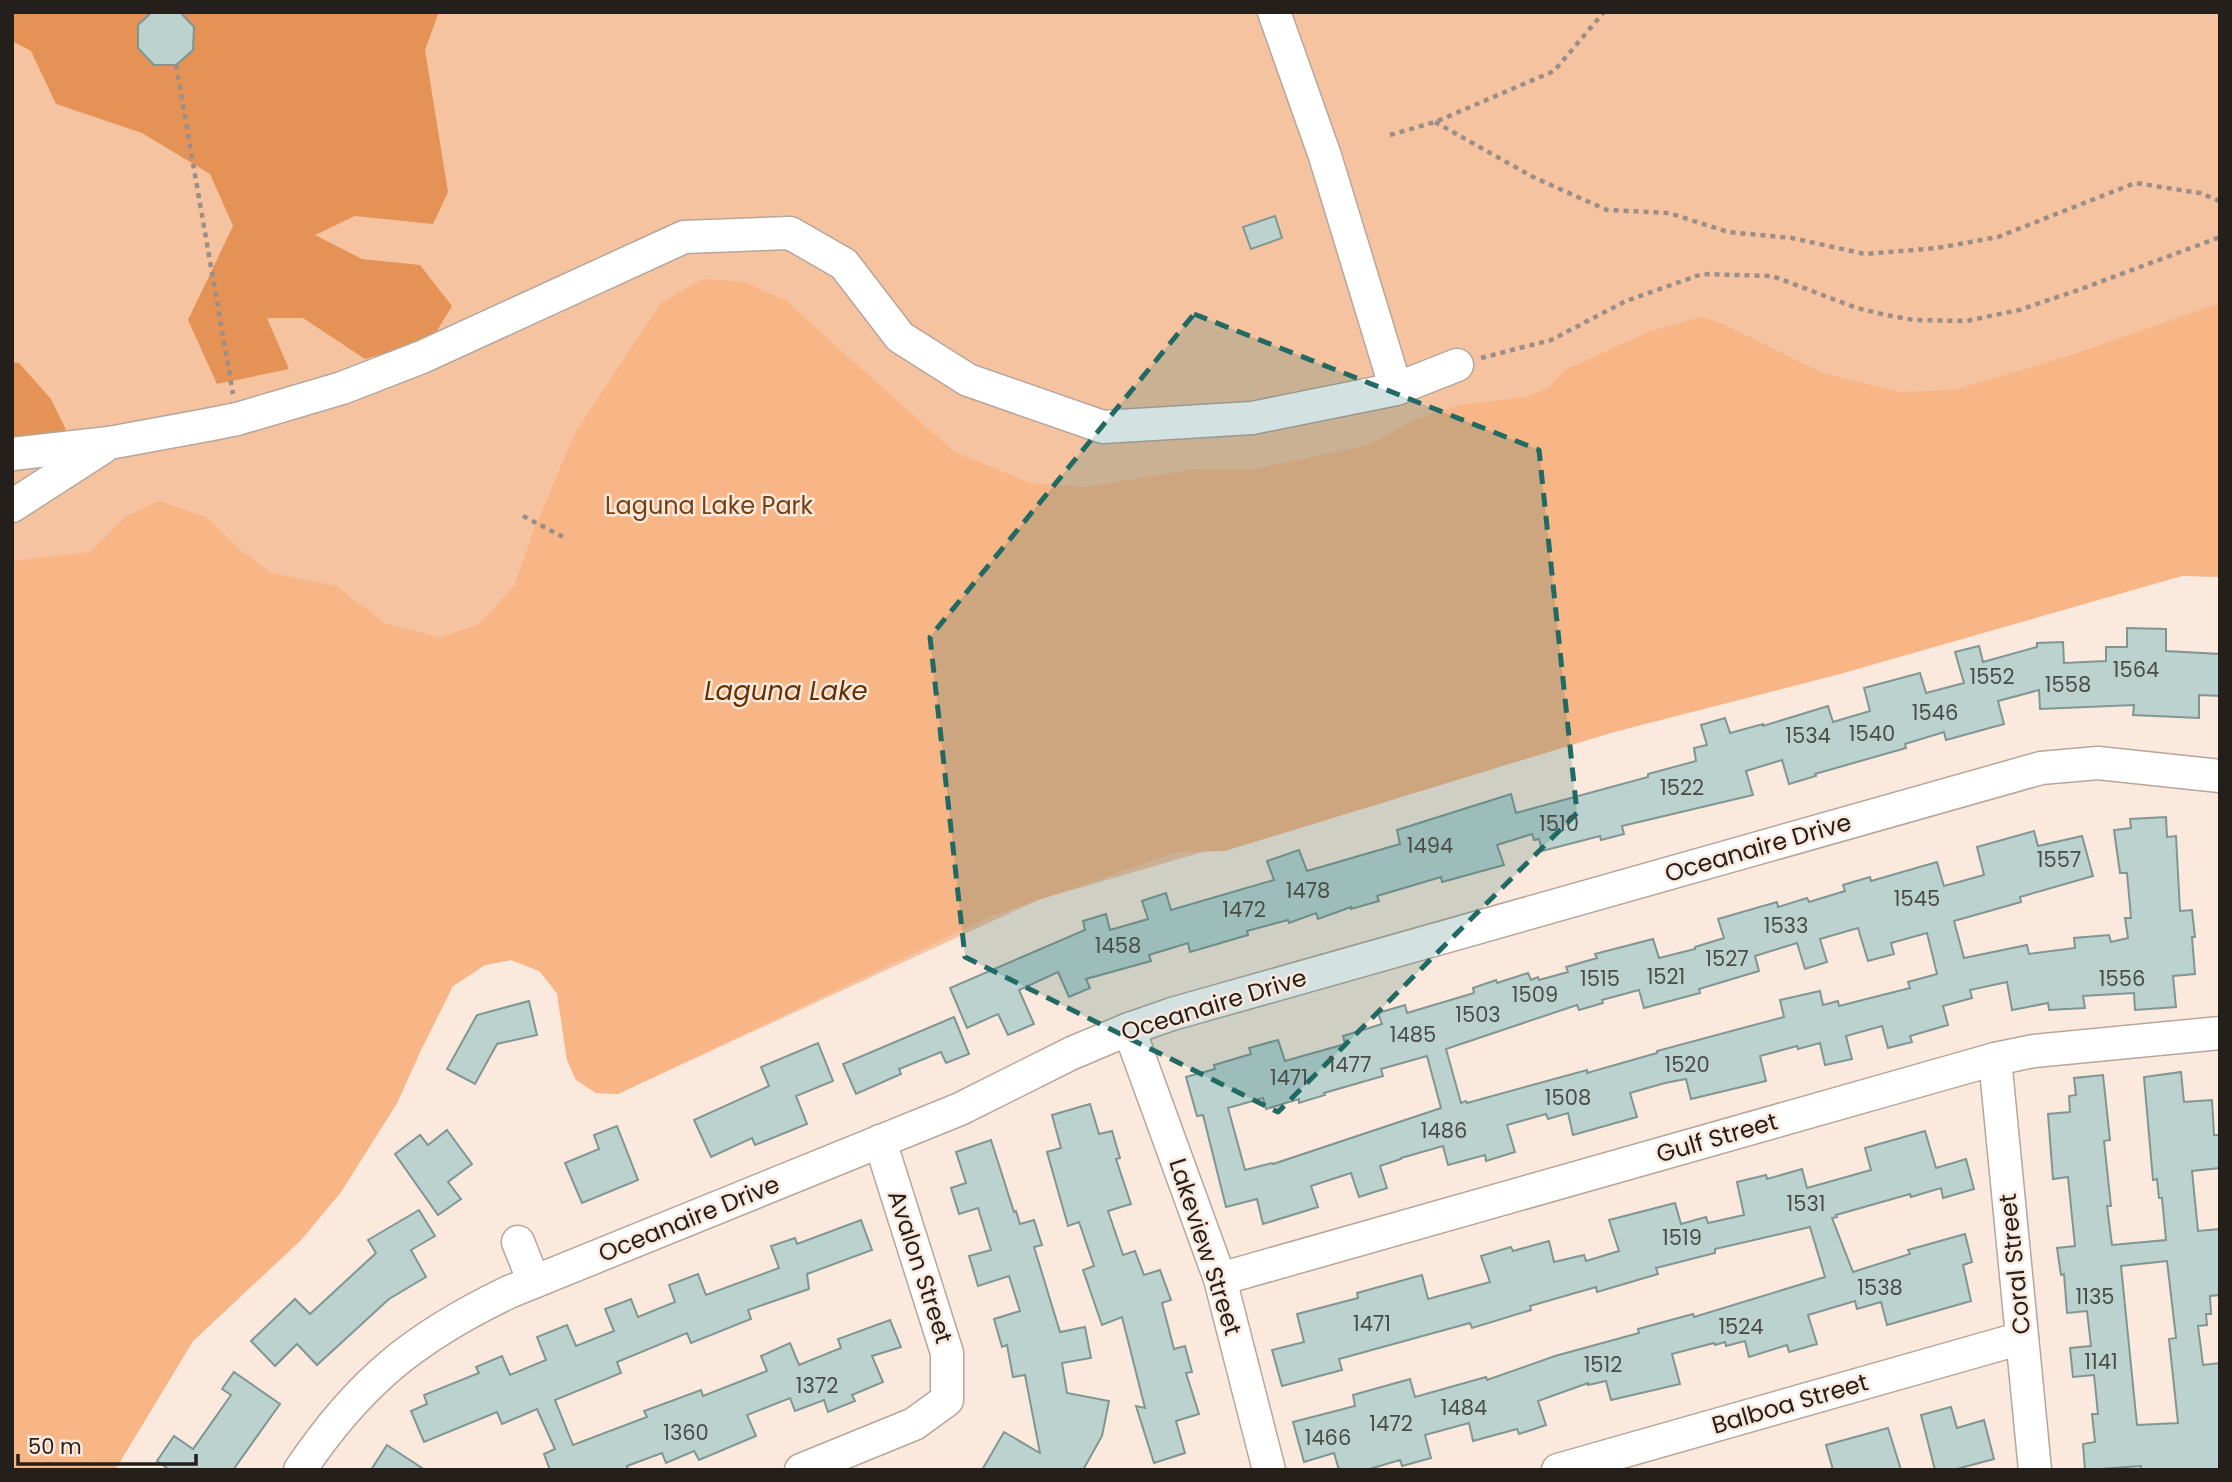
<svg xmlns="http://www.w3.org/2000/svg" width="2232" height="1482" font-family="Poppins,sans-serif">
  <rect width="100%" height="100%" fill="#fbe9dd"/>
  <polygon fill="#f6c3a1" points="12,12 2220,12 2220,565 1614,732 1038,900 618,1094 596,1093 576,1080 567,1060 557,993 540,971 511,960 485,965 453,986 421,1050 397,1103 341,1192 301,1240 193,1341 115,1470 12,1470"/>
  <g fill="#e49256">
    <polygon points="12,12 439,12 425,50 448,192 433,224 355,216 315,235 362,259 420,265 452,306 432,339 365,359 303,318 267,318 289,369 217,384 188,320 233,226 210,174 142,133 56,104 31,51 12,41"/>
    <polygon points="12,362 19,363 51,399 66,430 12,457"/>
  </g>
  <polygon fill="#f8b586" points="703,279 745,282 786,301 953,451 1030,483 1086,487 1196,469 1254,469 1369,445 1414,420 1460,405 1526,397 1549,387 1565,370 1651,331 1702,317 1723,324 1825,374 1901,392 1954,390 2066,357 2220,303 2220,577 2182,576 1840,674 1614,732 1225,851 1178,852 994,915 618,1094 596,1093 576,1080 567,1060 557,993 539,971 511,960 485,965 453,986 421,1050 397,1103 341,1192 301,1240 193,1341 115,1470 12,1470 12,561 91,552 126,516 159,501 206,517 242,551 271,573 336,586 385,623 440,638 479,624 514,586 534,530 575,433 661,303"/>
  <g fill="#bbd2cf" stroke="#809693" stroke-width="2" fill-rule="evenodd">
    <polygon points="152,12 180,12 194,27 193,50 176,65 154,65 138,48 138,25"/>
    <polygon points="1275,216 1282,238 1251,249 1243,227"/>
    <polygon points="2127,628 2166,629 2166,651 2220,654 2220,696 2199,695 2199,718 2133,715 2134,705 2040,709 2039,690 1998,701 2004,724 1946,740 1944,732 1905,744 1906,748 1815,774 1816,776 1789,784 1782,760 1746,771 1753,795 1622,826 1624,834 1601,840 1600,836 1542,851 1539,839 1534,840 1532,834 1497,845 1504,865 1442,882 1441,877 1377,896 1379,901 1351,909 1351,907 1318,919 1316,913 1289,923 1288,920 1247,931 1248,935 1190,952 1188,943 1149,955 1151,961 1086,979 1090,988 1069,997 1058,972 1019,990 1034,1024 1008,1035 998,1014 967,1028 950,988 1085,930 1083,921 1106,914 1110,930 1148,919 1142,901 1166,893 1171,910 1274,880 1267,861 1299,850 1307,871 1400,844 1397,830 1511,794 1516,813 1648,777 1648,774 1696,761 1694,748 1707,745 1701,725 1725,718 1730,733 1763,724 1763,726 1828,706 1833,722 1870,711 1864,688 1920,673 1926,693 1964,683 1955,652 1979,646 1983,662 2037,647 2037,643 2063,642 2064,663 2106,661 2106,647 2127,647"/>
    <path d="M 2166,817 L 2167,837 L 2176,836 L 2180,911 L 2192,910 L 2195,937 L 2192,937 L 2195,974 L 2173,976 L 2176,1007 L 2135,1010 L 2134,993 L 2083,996 L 2085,1008 L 2049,1010 L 2048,1003 L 2012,1010 L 2007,982 L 1970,990 L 1972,998 L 1943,1006 L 1948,1025 L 1910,1036 L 1912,1042 L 1888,1048 L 1882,1026 L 1846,1036 L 1852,1059 L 1825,1065 L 1820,1043 L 1798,1049 L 1797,1046 L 1760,1056 L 1766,1081 L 1691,1099 L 1686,1079 L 1665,1083 L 1630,1093 L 1637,1117 L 1573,1135 L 1568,1113 L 1548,1119 L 1546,1114 L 1507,1125 L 1515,1152 L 1486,1161 L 1485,1155 L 1448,1165 L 1443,1146 L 1401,1158 L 1401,1159 L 1380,1166 L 1387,1188 L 1359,1197 L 1351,1173 L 1311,1186 L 1318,1207 L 1263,1224 L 1257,1199 L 1226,1207 L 1203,1115 L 1197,1116 L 1186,1077 L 1215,1069 L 1214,1065 L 1251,1054 L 1249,1048 L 1278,1040 L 1285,1061 L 1345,1044 L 1343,1036 L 1382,1024 L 1378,1013 L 1405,1005 L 1407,1013 L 1474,993 L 1473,988 L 1496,980 L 1497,983 L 1528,973 L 1531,980 L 1538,977 L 1539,980 L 1568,972 L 1566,967 L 1597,958 L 1595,954 L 1653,939 L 1659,958 L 1695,949 L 1695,947 L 1724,938 L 1718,919 L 1777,902 L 1778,907 L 1807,898 L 1809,902 L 1845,891 L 1843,885 L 1870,877 L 1871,881 L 1937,862 L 1944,886 L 1984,875 L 1977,847 L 2034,831 L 2038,846 L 2082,836 L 2093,876 L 2020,897 L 2021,902 L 1954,921 L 1964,958 L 2027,945 L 2029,954 L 2075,948 L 2074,938 L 2109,935 L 2111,942 L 2128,938 L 2125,918 L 2131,918 L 2127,873 L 2120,873 L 2114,830 L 2131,828 L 2130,819 ZM 1858,928 L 1868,961 L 1894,954 L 1891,943 L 1927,933 L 1937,974 L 1908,982 L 1910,988 L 1839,1006 L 1838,1001 L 1823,1005 L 1820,991 L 1780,1000 L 1784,1017 L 1657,1051 L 1657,1053 L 1587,1073 L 1587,1070 L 1467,1103 L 1466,1101 L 1461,1103 L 1446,1049 L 1577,1005 L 1579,1010 L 1603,1003 L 1602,1000 L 1639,990 L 1644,1008 L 1700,993 L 1699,989 L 1759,971 L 1755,956 L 1797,943 L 1805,969 L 1827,962 L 1820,939 ZM 1427,1056 L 1441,1108 L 1273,1164 L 1272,1163 L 1245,1170 L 1228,1108 L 1263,1098 L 1266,1109 L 1299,1099 L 1299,1103 L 1325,1095 L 1324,1093 L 1383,1076 L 1381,1069 Z"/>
    <polygon points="529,1001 537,1035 497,1044 475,1084 447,1069 477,1015"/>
    <polygon points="954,1017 969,1054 946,1063 941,1052 899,1069 901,1074 856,1094 843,1064"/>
    <polygon points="818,1043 833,1081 796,1096 807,1124 755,1145 752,1138 711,1157 694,1120 769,1086 761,1067"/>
    <path d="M 2181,1072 L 2184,1102 L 2212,1100 L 2214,1135 L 2220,1135 L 2220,1168 L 2192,1171 L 2198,1231 L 2220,1229 L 2220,1295 L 2210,1296 L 2211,1314 L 2206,1314 L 2207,1325 L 2198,1326 L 2203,1365 L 2220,1363 L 2220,1470 L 2141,1470 L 2141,1466 L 2085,1470 L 2083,1444 L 2095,1442 L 2092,1414 L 2098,1414 L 2094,1375 L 2073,1377 L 2070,1348 L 2091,1346 L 2087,1311 L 2067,1313 L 2064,1274 L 2061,1275 L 2057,1248 L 2075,1246 L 2072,1217 L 2068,1177 L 2053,1179 L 2048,1114 L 2070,1112 L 2069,1096 L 2076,1095 L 2074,1078 L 2103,1075 L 2110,1140 L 2104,1141 L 2111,1206 L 2107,1206 L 2112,1245 L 2166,1240 L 2162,1198 L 2159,1198 L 2157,1179 L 2153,1180 L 2144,1077 ZM 2167,1261 L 2176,1338 L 2169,1339 L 2178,1423 L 2137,1425 L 2121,1266 Z"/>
    <polygon points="1090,1104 1099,1134 1112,1131 1120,1158 1116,1159 1131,1204 1108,1211 1123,1255 1135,1251 1144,1275 1160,1270 1171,1300 1162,1303 1174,1349 1185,1346 1192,1372 1186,1373 1199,1414 1176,1421 1185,1453 1154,1463 1136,1406 1145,1408 1122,1317 1102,1325 1083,1270 1094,1266 1079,1222 1068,1226 1047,1152 1061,1148 1052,1115"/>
    <polygon points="617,1126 638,1180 582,1203 565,1163 599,1149 594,1135"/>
    <polygon points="447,1130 472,1164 448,1182 461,1199 438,1215 395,1154 420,1135 428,1145"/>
    <polygon points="1925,1131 1936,1168 1966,1159 1974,1189 1943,1198 1941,1188 1911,1197 1910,1194 1836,1215 1837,1217 1832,1218 1853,1272 1910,1254 1908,1250 1965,1234 1972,1262 1963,1265 1971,1301 1887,1325 1881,1302 1857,1309 1855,1301 1808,1315 1817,1344 1789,1352 1787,1345 1749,1357 1745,1341 1726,1346 1725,1342 1715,1345 1714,1343 1672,1354 1680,1384 1611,1400 1606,1381 1588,1385 1588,1383 1538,1401 1546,1425 1519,1434 1517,1429 1473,1441 1469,1423 1425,1435 1431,1458 1402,1466 1400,1460 1366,1470 1339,1470 1334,1453 1304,1462 1293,1422 1355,1406 1353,1395 1410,1379 1415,1397 1486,1377 1487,1380 1555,1356 1639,1333 1638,1329 1693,1314 1694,1317 1825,1277 1810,1227 1715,1249 1715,1253 1656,1268 1658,1274 1597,1292 1596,1287 1530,1306 1531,1310 1472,1328 1470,1323 1339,1359 1342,1370 1282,1386 1272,1350 1304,1342 1297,1314 1358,1298 1357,1293 1422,1275 1428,1299 1490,1282 1481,1256 1511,1247 1513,1251 1549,1241 1554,1262 1584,1255 1586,1261 1619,1251 1609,1220 1675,1203 1681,1224 1706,1217 1708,1223 1744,1215 1737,1182 1766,1175 1767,1179 1802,1169 1807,1188 1871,1170 1865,1148"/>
    <polygon points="991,1140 1014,1212 1016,1211 1020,1224 1034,1220 1042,1245 1034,1247 1060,1332 1085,1327 1091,1358 1062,1363 1067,1393 1109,1401 1102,1436 1083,1470 982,1470 1004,1432 1040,1453 1025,1375 1013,1377 1007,1345 1002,1347 994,1319 1020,1311 1009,1276 978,1286 969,1256 991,1250 978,1208 959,1214 951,1188 966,1183 956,1152"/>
    <polygon points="419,1210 435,1236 411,1250 426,1277 389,1299 317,1365 297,1344 275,1366 251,1341 295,1299 310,1314 376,1253 368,1240"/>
    <polygon points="861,1220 872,1250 807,1274 809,1289 748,1310 751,1319 691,1343 687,1333 617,1362 621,1373 555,1400 573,1445 647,1417 644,1411 701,1390 703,1396 767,1371 761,1356 790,1343 799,1365 841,1348 838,1339 890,1320 901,1347 872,1356 883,1382 852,1395 855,1401 828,1412 824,1400 795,1411 790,1398 747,1415 756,1436 699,1460 694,1451 666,1463 662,1453 627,1466 628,1470 550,1470 544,1454 555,1449 537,1409 502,1424 497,1412 424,1442 411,1411 427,1404 424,1395 479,1373 476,1367 502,1356 510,1375 546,1360 537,1337 567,1325 576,1346 614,1331 605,1309 631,1299 638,1317 675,1302 669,1285 698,1274 706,1295 779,1268 771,1246 795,1238 797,1244"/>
    <polygon points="234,1372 280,1404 233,1470 170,1470 157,1461 174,1436 193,1449 231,1395 222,1389"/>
    <polygon points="1951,1407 1957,1428 1984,1420 1994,1459 1953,1470 1935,1470 1921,1415"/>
    <polygon points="1888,1428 1901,1470 1833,1470 1826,1445"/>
    <polygon points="387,1445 425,1470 371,1470"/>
  </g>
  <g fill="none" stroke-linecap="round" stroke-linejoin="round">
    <g stroke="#b6a69b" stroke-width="35">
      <g id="minor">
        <polyline points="1274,12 1325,156 1396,389"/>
        <polyline points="12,454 109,443 207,425 237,419 342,388 422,357 684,237 790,233 844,264 900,337 968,380 1103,427 1252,418 1396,389 1457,365"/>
        <polyline points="12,506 102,448"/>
        <polyline points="1129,1029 1220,1279 1269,1470"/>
        <polyline points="1995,1059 2035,1470"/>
        <polyline points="518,1242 534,1282"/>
        <polyline points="1220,1279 1995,1059 2034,1051 2220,1033"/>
        <path d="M 300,1470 C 359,1382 415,1337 509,1292 L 960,1109 L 1072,1053 L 1129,1029 L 1172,1014 L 2041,768 L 2098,763 L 2220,776"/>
        <polyline points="801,1470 914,1424 947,1400 947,1353 880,1141"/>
        <polyline points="1558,1470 2022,1338"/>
      </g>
    </g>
    <g stroke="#9b8e86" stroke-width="4.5" stroke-dasharray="5 5" stroke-linecap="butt">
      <polyline points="176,65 233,394"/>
      <polyline points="1435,122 1533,177 1607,210 1669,213 1728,232 1792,238 1865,254 1937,248 1998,237 2135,183 2200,193 2220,201"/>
      <polyline points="1390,135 1435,122 1554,71 1604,12"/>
      <polyline points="1481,358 1551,340 1626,301 1702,274 1772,276 1857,308 1886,315 1914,320 1966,321 2019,310 2081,289 2220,237"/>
      <polyline points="523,516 567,539"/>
    </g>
    <use href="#minor" stroke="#fff" stroke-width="32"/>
  </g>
  <path fill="#216a64" fill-opacity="0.2" stroke="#216a64" stroke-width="5" stroke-dasharray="14 9" stroke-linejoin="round" d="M 1194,314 L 1539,450 L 1577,813 L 1278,1112 L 965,957 L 930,637 Z"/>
  <g text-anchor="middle" stroke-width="5" stroke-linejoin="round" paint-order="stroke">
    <g font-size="21" fill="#4a4c48">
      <text x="2136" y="677">1564</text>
      <text x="1992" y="684">1552</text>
      <text x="2068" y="692">1558</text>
      <text x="1935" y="720">1546</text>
      <text x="1872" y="741">1540</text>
      <text x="1808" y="743">1534</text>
      <text x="1682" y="795">1522</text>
      <text x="1559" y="831">1510</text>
      <text x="1430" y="853">1494</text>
      <text x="2059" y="867">1557</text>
      <text x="1308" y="898">1478</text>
      <text x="1917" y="906">1545</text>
      <text x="1244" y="917">1472</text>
      <text x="1786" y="933">1533</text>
      <text x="1118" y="953">1458</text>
      <text x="1727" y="966">1527</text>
      <text x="1666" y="984">1521</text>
      <text x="1600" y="986">1515</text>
      <text x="2122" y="986">1556</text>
      <text x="1535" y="1002">1509</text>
      <text x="1478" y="1022">1503</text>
      <text x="1413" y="1042">1485</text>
      <text x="1350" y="1072">1477</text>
      <text x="1687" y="1072">1520</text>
      <text x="1289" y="1085">1471</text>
      <text x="1568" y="1105">1508</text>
      <text x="1444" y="1138">1486</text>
      <text x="1806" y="1211">1531</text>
      <text x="1682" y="1245">1519</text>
      <text x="1880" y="1295">1538</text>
      <text x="2095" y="1304">1135</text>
      <text x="1372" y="1331">1471</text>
      <text x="1741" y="1334">1524</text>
      <text x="2101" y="1369">1141</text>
      <text x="1603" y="1372">1512</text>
      <text x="817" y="1393">1372</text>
      <text x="1464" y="1415">1484</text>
      <text x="1391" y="1431">1472</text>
      <text x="686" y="1440">1360</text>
      <text x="1328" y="1445">1466</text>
    </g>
    <g font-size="24" fill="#754013" stroke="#fbe9dd">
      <text x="709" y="514">Laguna Lake Park</text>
    </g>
    <g font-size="24" fill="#251f1b" stroke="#fbe9dd">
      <text transform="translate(1758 848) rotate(-16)" y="8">Oceanaire Drive</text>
      <text transform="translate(1214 1005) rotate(-17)" y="8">Oceanaire Drive</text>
      <text transform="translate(1717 1138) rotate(-16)" y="8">Gulf Street</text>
      <text transform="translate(689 1219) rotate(-22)" y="8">Oceanaire Drive</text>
      <text transform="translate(1205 1247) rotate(72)" y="8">Lakeview Street</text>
      <text transform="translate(2015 1264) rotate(-96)" y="8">Coral Street</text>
      <text transform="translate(920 1267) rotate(72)" y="8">Avalon Street</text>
      <text transform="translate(1790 1404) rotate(-16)" y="8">Balboa Street</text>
    </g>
    <g font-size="26" font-style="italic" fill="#653100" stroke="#fbe9dd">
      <text x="786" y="700">Laguna Lake</text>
    </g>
  </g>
  <rect width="2232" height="1482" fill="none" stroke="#251f1b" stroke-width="28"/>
  <path d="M18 1454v10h178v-10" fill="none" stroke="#251f1b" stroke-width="3.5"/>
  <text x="28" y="1454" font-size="21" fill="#251f1b" stroke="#fbe9dd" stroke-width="5" paint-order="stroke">50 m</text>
</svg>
